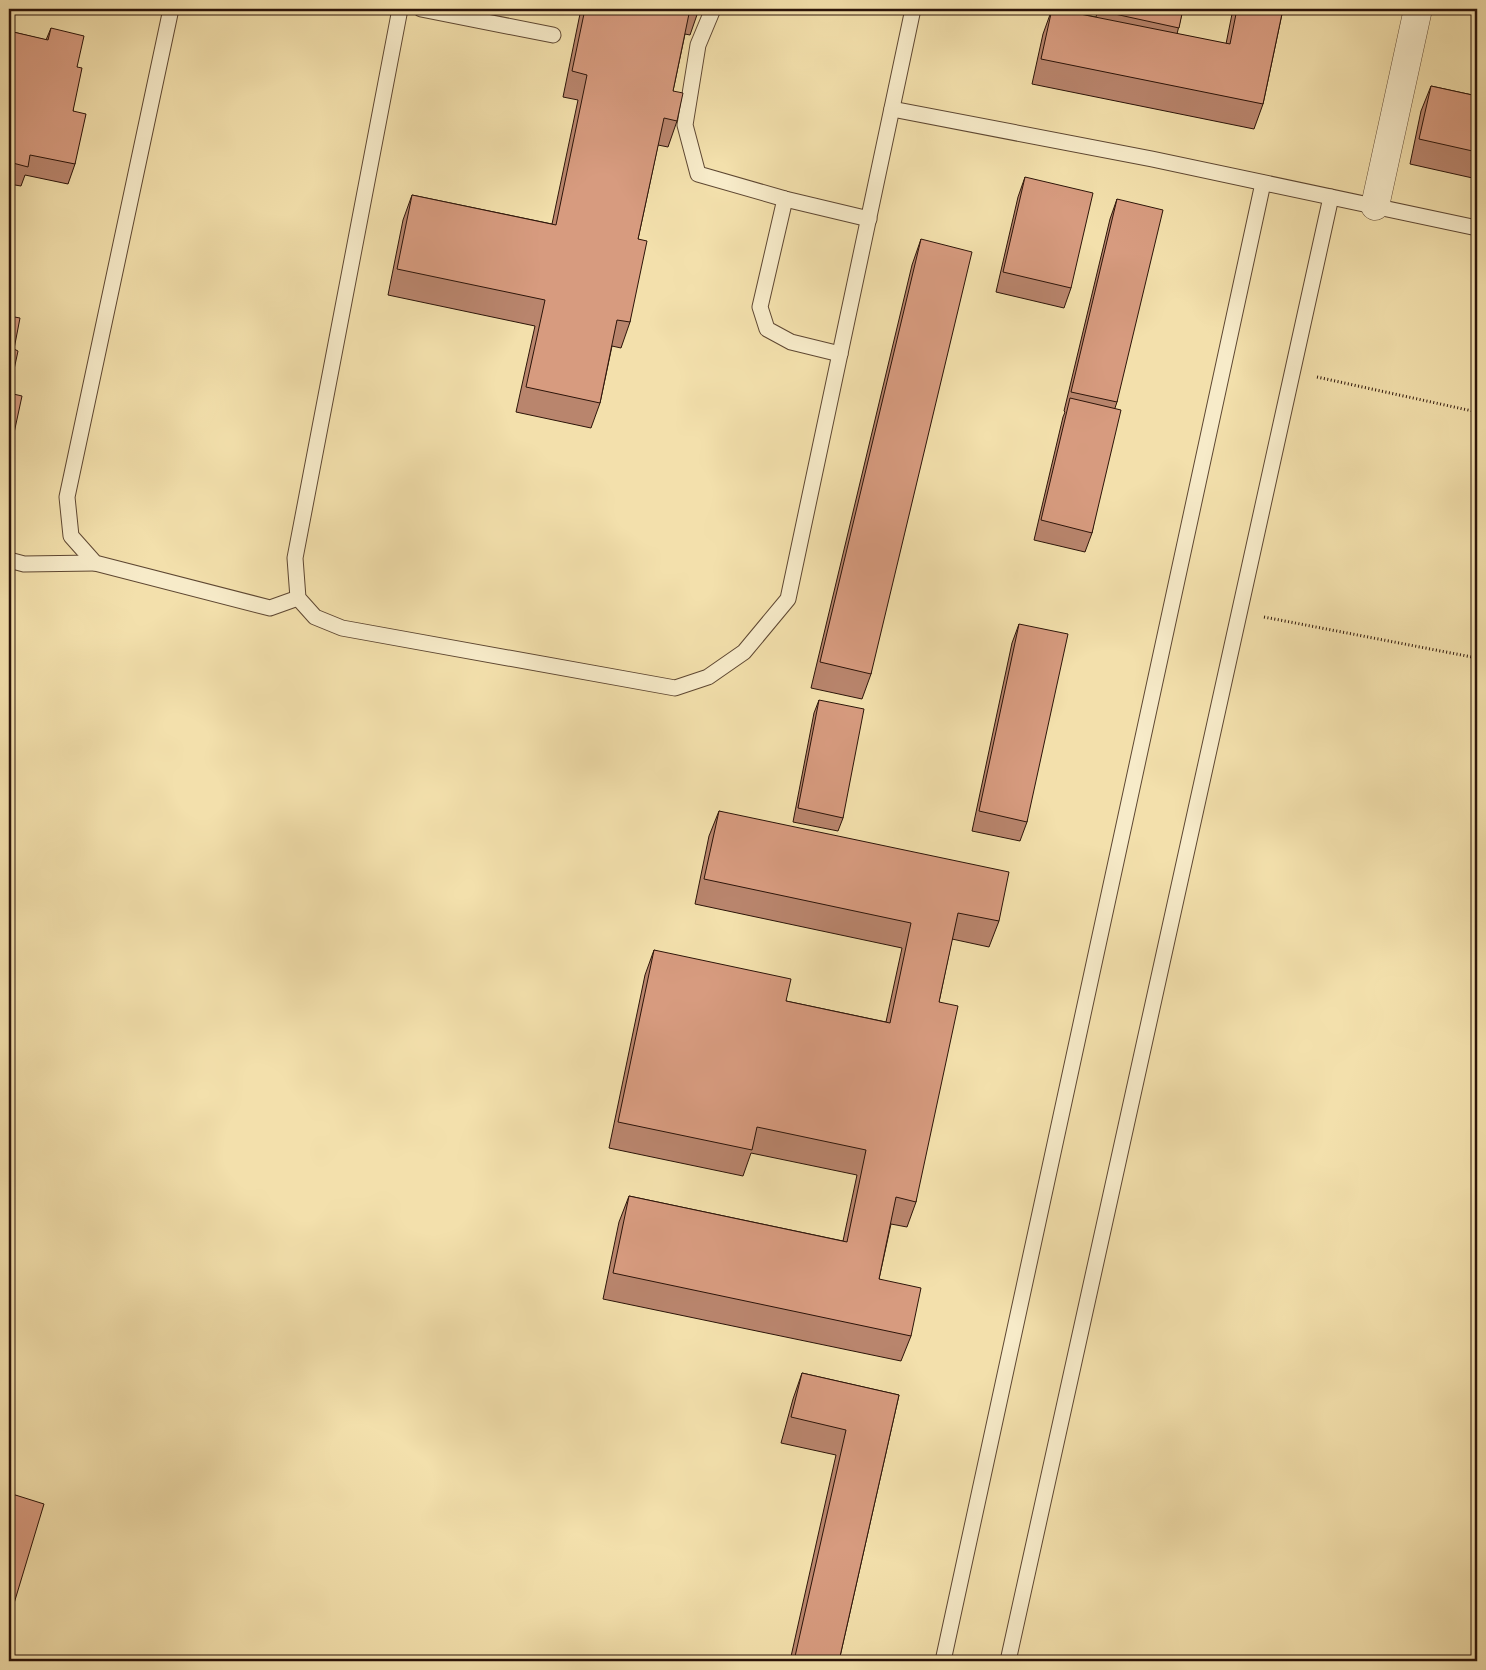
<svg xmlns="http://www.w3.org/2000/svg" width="1486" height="1670" font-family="'Libre Caslon Text',serif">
  <rect width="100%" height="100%" fill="#f3e0ac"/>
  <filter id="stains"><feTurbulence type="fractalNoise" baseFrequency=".004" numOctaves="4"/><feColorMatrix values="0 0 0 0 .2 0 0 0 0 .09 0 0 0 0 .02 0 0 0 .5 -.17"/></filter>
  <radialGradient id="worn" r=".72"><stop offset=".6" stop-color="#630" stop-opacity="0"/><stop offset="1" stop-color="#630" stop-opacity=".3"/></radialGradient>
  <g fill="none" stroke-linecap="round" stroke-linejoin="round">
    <g stroke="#5e4732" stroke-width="17">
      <g id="lane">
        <polyline points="171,9 67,497 71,536 95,563 270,608 298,598"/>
        <polyline points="400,9 295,558 298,598 315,617 342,628 675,688 708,677 744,652 788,599 913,9"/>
        <polyline points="421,9 553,35"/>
        <polyline points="713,9 698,45 685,125 698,174 785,199 869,219"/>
        <polyline points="1081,10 1081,9"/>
        <polyline points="892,109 1152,159 1477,228"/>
        <polyline points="785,199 760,307 767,329 791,342 840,354"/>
        <polyline points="9,560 24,564 95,563"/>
        <polyline points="943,1661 1263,183"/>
        <polyline points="1008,1661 1331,197"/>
      </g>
    </g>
    <g stroke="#5e4732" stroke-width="29">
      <polyline id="street" points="1375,206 1418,9"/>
    </g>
    <g stroke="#2c1409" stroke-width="3" stroke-dasharray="1 2.5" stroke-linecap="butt">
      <polyline points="1317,377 1477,412"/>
      <polyline points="1264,617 1477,658"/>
      <polyline points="1474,658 1477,641"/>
    </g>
    <use href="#lane" stroke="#f7ebc9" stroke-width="15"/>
    <use href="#street" stroke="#f7ebc9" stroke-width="28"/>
  </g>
  <g fill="#b9856d" stroke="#2c1409">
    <polygon points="581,9 699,9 690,35 685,34 673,91 677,121 668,147 658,145 638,239 630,322 621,348 612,346 600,403 591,428 516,412 535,326 388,295 403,220 412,195 552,224 578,100 563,97"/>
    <polygon points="1052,9 1096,17 1098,9 1183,9 1177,34 1226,44 1233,9 1283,9 1263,104 1254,129 1032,84 1043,34"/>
    <polygon points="51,28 77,67 73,111 75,164 68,184 25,175 21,186 9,184 9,31 46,40"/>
    <polygon points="1431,86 1477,96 1477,179 1410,164 1421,111"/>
    <polygon points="1025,177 1071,288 1064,308 996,292 1018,197"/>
    <polygon points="1117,199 1117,402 1115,408 1092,533 1085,552 1034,540 1063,417 1065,412 1064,411 1110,219"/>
    <polygon points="921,239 871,674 862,699 811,688 912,265"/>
    <polygon points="1019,624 1027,822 1020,841 972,831 1012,643"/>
    <polygon points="819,700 843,818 838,831 793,822 814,713"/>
    <polygon points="719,811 999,921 989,947 952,939 939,1002 916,1202 907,1227 891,1224 879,1279 911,1336 901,1361 603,1299 619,1222 629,1196 843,1241 857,1175 751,1153 743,1176 609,1148 645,975 654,950 786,1001 886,1022 902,948 695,904 709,836"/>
    <polygon points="802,1373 899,1395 839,1661 790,1661 836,1455 781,1443 793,1399"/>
  </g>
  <g fill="#d79b7f" stroke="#2c1409">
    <polygon points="585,9 690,9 673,91 683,93 677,121 664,118 638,239 647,241 630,322 617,320 600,403 526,387 545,300 397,269 412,195 556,225 587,75 572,71"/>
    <polygon points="1052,9 1055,9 1230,44 1237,9 1283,9 1263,104 1041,59"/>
    <polygon points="1102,9 1183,9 1179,28 1101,11"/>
    <polygon points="51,28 84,36 77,67 82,68 73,111 86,114 75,164 30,155 28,167 9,162 9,31 48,40"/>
    <polygon points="1431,86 1477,96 1477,152 1419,139"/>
    <polygon points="1025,177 1093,193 1071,288 1003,272"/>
    <polygon points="1117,199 1163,210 1117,402 1071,392"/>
    <polygon points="921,239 972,252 871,674 820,662"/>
    <polygon points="9,316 20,318 14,349 18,351 9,393"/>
    <polygon points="9,393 22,396 11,447 9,446"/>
    <polygon points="1070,398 1121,410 1092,533 1041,520"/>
    <polygon points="1019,624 1068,634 1027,822 979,811"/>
    <polygon points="819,700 864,709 843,818 798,808"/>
    <polygon points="719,811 1009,872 999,921 958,913 939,1002 958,1006 916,1202 896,1197 879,1279 921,1288 911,1336 613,1273 629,1196 847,1242 866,1150 757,1127 752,1150 618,1122 654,950 791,979 786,1001 890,1023 911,923 704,879"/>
    <polygon points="802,1373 899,1395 839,1661 794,1661 846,1430 791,1417"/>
    <polygon points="9,1493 44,1504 9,1620"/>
  </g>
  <rect width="1486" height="1670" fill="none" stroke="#f3e0ac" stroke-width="30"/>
  <rect x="10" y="10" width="1466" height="1650" fill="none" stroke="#2c1409" stroke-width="2.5"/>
  <rect x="15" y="15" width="1456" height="1640" fill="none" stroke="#2c1409"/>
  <rect width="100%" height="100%" filter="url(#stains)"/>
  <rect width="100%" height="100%" fill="url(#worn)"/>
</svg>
